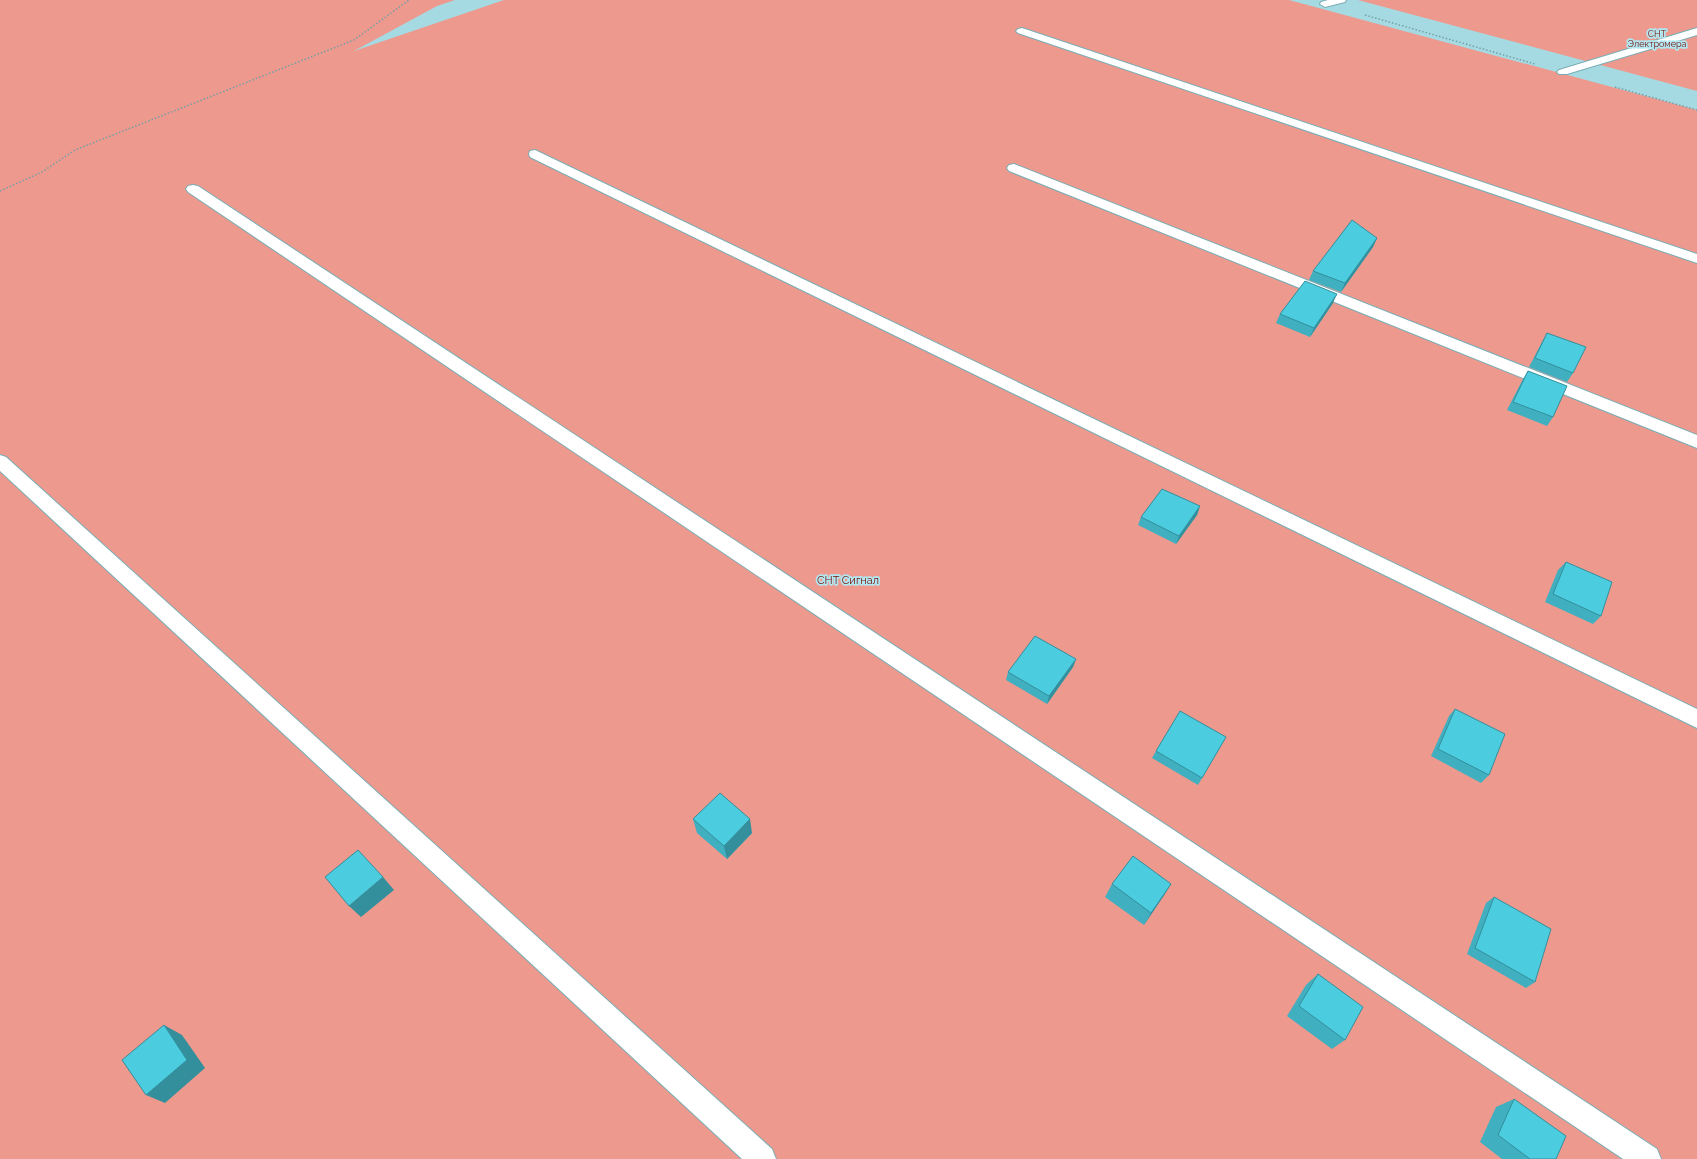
<svg xmlns="http://www.w3.org/2000/svg" width="1697" height="1159" font-family="Raleway,sans-serif">
  <rect width="100%" height="100%" fill="#a5dae3"/>
  <g fill="#ed998d">
    <polygon points="0,0 455,0 437,6 354,51 504,0 1289,0 1697,110 1697,1159 0,1159"/>
    <polygon points="1358,0 1697,0 1697,91"/>
  </g>
  <g fill="none" stroke-linecap="round" stroke-linejoin="round">
    <g stroke="#79adb5" stroke-width="2">
      <g id="lane">
        <polygon points="1328,0 1346,0 1345,2 1325,7 1320,4 1321,2"/>
        <polygon points="1022,28 1697,254 1697,263 1018,33 1016,31 1018,29"/>
        <polygon points="1697,28 1697,35 1567,74 1559,74 1557,72 1559,70"/>
        <polygon points="535,150 1697,709 1697,728 530,157 529,154 530,151"/>
        <polygon points="1014,164 1697,435 1697,448 1009,171 1007,168 1009,165"/>
        <polygon points="193,185 198,186 1657,1149 1661,1159 1623,1159 188,192 186,189 188,186"/>
        <polygon points="0,455 6,457 772,1149 776,1159 742,1159 0,471"/>
      </g>
    </g>
    <g stroke="#759fa6" stroke-width="1.5" stroke-dasharray="1.5 2" stroke-linecap="butt">
      <polyline points="1365,15 1535,64"/>
      <polyline points="1615,87 1697,110"/>
      <polyline points="0,191 42,172 75,150 354,40 409,0"/>
    </g>
    <use href="#lane" fill="#fff" fill-rule="evenodd"/>
  </g>
  <g fill="#40afc0">
    <polygon points="1377,238 1373,247 1341,292 1309,280 1313,271"/>
    <polygon points="1333,303 1310,337 1276,323 1280,314"/>
    <polygon points="1547,333 1573,373 1567,382 1529,367 1542,342"/>
    <polygon points="1528,371 1553,417 1547,426 1507,410 1523,379"/>
    <polygon points="1200,506 1197,515 1176,544 1138,525 1141,517"/>
    <polygon points="1566,562 1601,616 1593,624 1545,602 1558,570"/>
    <polygon points="1076,659 1073,667 1047,704 1006,680 1008,672"/>
    <polygon points="1455,709 1489,775 1481,783 1431,756 1449,716"/>
    <polygon points="1226,737 1198,785 1152,758 1156,751"/>
    <polygon points="693,819 752,833 727,859 697,833"/>
    <polygon points="1112,884 1171,884 1144,925 1105,897"/>
    <polygon points="1494,897 1535,982 1526,988 1467,954 1486,903"/>
    <polygon points="1318,974 1345,1040 1332,1049 1287,1016 1306,985"/>
    <polygon points="1514,1099 1556,1159 1502,1159 1480,1142 1496,1107"/>
  </g>
  <g fill="#348f9c">
    <polygon points="1377,238 1373,247 1341,292 1345,283"/>
    <polygon points="1337,294 1333,303 1310,337 1314,328"/>
    <polygon points="1200,506 1197,515 1176,544 1179,536"/>
    <polygon points="1076,659 1073,667 1047,704 1049,696"/>
    <polygon points="750,819 752,833 727,859 724,846"/>
    <polygon points="383,877 394,890 361,917 349,906"/>
    <polygon points="1171,884 1163,897 1144,925 1151,913"/>
    <polygon points="164,1025 182,1035 205,1068 165,1103 146,1095"/>
  </g>
  <g fill="#4bccdf" stroke="#348f9c">
    <polygon points="1352,220 1377,238 1345,283 1313,271"/>
    <polygon points="1305,281 1337,294 1314,328 1280,314"/>
    <polygon points="1547,333 1586,347 1573,373 1535,358"/>
    <polygon points="1528,371 1567,386 1553,417 1513,402"/>
    <polygon points="1162,489 1200,506 1179,536 1141,517"/>
    <polygon points="1566,562 1612,582 1601,616 1553,594"/>
    <polygon points="1035,636 1076,659 1049,696 1008,672"/>
    <polygon points="1455,709 1505,734 1489,775 1438,749"/>
    <polygon points="1180,711 1226,737 1202,778 1156,751"/>
    <polygon points="720,793 750,819 724,846 693,819"/>
    <polygon points="358,850 383,877 349,906 325,877"/>
    <polygon points="1133,856 1171,884 1151,913 1112,884"/>
    <polygon points="1494,897 1551,929 1535,982 1475,948"/>
    <polygon points="1318,974 1363,1007 1345,1040 1299,1006"/>
    <polygon points="164,1025 187,1060 146,1095 122,1060"/>
    <polygon points="1514,1099 1566,1136 1556,1159 1530,1159 1498,1135"/>
  </g>
  <g text-anchor="middle" stroke-width="3.5" stroke-linejoin="round" paint-order="stroke">
    <g font-size="9" fill="#770f0a" stroke="#b1e7f0">
      <text x="1657" y="37">СНТ<tspan x="1657" dy="10">Электромера</tspan></text>
    </g>
    <g font-size="11" fill="#770f0a" stroke="#b1e7f0">
      <text x="848" y="584">СНТ Сигнал</text>
    </g>
  </g>
</svg>
